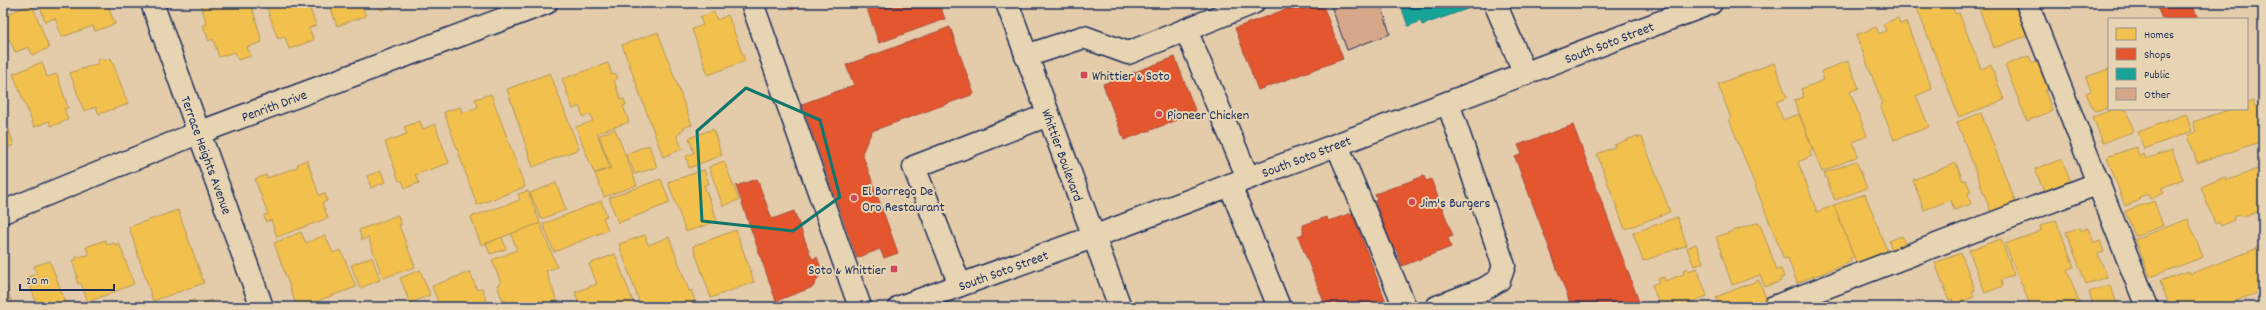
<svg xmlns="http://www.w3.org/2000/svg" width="2266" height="310" font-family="Dekko,sans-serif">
  <rect width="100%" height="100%" fill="#e4cbaa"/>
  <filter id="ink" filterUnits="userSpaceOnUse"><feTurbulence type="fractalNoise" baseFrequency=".025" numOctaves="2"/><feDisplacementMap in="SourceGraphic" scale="8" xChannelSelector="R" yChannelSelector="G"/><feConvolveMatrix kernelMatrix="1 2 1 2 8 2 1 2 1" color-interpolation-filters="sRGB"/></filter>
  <g filter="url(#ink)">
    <g fill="#f2c14e" stroke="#b29553">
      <polygon points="39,3 107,3 115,24 95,31 93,26 62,37 55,18 45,22"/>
      <polygon points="200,3 248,3 249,7 252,7 262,42 247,47 251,56 238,60 235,52 219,57 213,39 209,41 203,25 207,24"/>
      <polygon points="265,3 308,3 316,25 309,28 314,40 289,49 285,37 278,39"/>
      <polygon points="329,3 363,3 364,6 362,7 366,16 337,26"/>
      <polygon points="378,3 400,3 381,10"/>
      <polygon points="1915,3 1951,3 1955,14 1959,13 1981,69 1991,65 2004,100 1959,117"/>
      <polygon points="1977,3 2020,3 2032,34 1994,48"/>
      <polygon points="32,4 49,48 32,55 29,47 15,52 10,40 8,41 5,34 3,34 3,16"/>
      <polygon points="714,12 717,20 728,15 745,61 708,75 692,29 703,25 700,17"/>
      <polygon points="1898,18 1900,24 1906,22 1932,89 1916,96 1929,127 1894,140 1880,105 1883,104 1856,35 1876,27 1879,34 1886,31 1883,24"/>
      <polygon points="658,32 692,125 685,127 677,136 682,149 663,157 622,45"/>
      <polygon points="2029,56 2032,63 2039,60 2050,88 2045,90 2052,111 2027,121 2005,65"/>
      <polygon points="102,58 104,61 111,58 128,104 99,114 96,107 84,111 70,73 99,63 97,60"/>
      <polygon points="1848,61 1859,88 1850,92 1867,136 1853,142 1858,156 1822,172 1794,100 1804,97 1801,89 1824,80 1821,71"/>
      <polygon points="42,62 47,77 57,74 68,108 64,109 68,120 51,126 49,121 34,127 13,74"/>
      <polygon points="608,63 612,75 616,74 618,78 614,80 621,100 624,99 626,105 623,106 629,122 597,133 610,168 594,173 576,127 593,121 590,114 583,117 579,106 573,109 562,79"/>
      <polygon points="1774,63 1787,98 1776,102 1783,120 1799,114 1813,150 1809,151 1812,156 1798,162 1817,212 1834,205 1854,257 1850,258 1851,262 1797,283 1788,258 1784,259 1729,119 1731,118 1718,84"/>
      <polygon points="2109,69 2109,108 2094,111 2086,93 2091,91 2086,77"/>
      <polygon points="550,73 579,149 533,167 507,89"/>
      <polygon points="491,94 525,187 477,205 444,112 460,107 462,113 478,107 475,99"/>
      <polygon points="2253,101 2255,107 2263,104 2263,141 2197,163 2188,135 2196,132 2193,122 2231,109 2247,109 2247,103"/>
      <polygon points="2114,109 2126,109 2134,131 2103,143 2093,117"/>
      <polygon points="3,113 14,145 3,149"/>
      <polygon points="1981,113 2017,206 1992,215 1957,122"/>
      <polygon points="2186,114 2192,131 2144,149 2138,132"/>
      <polygon points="420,121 423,129 435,124 449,163 415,175 419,183 405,188 402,180 399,181 385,142 407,134 404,127"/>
      <polygon points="615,129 637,185 604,197 595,174 611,168 599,135"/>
      <polygon points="713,129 722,155 689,168 686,156 694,153 689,138"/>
      <polygon points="1637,136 1638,138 1642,137 1670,212 1625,229 1597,154 1615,147 1614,145"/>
      <polygon points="649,145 657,167 635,174 626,154"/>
      <polygon points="2136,147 2139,156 2144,154 2146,159 2172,150 2183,179 2161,188 2164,193 2150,199 2148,194 2139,197 2140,200 2125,206 2107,157"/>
      <polygon points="2062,159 2072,187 2046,197 2035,169"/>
      <polygon points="307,160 319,195 325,193 327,201 322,203 328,218 277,237 271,220 266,222 264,215 268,214 255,179 266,175 267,178 298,167 297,164"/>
      <polygon points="724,161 739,200 723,206 709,167"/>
      <polygon points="1856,161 1867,188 1835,200 1824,173"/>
      <polygon points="1956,163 1963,181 1966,180 1971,192 1968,193 1971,204 1954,210 1951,200 1924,210 1913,180"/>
      <polygon points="2263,167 2263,210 2247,216 2240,217 2239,215 2233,217 2234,220 2221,226 2219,222 2215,224 2201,187 2225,177 2226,181"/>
      <polygon points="704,170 709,184 704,185 717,221 686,232 668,182"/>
      <polygon points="381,171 385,182 371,188 367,176"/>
      <polygon points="661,179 670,203 618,223 609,198"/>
      <polygon points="556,183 566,210 541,219 530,193"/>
      <polygon points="528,191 540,223 481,245 471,217 520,200 518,194"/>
      <polygon points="1865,194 1888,253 1857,265 1834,205"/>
      <polygon points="601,201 607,216 603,217 608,230 554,252 543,224"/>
      <polygon points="2154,201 2163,226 2135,236 2125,211"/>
      <polygon points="178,210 204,283 153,301 129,227"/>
      <polygon points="398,215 401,225 399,225 415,267 383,278 368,237 362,240 359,230"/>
      <polygon points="1677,217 1687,245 1643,261 1633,233"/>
      <polygon points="2188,219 2203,257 2150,277 2135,239"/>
      <polygon points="2056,220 2074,267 2067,270 2081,307 2031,307 2005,244 2041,231 2040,226"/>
      <polygon points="1759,222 1777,270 1781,269 1784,277 1780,278 1781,281 1765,287 1760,275 1732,285 1716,237"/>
      <polygon points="540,223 557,267 546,271 557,301 548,304 549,307 508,307 505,300 503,301 497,285 501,283 492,260 517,250 511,234"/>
      <polygon points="2079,228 2080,231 2088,228 2094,243 2100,241 2104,252 2098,254 2107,277 2086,284 2066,232"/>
      <polygon points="736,230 754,282 711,298 693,246"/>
      <polygon points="301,232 306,243 325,235 333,253 341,250 356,287 306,305 306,303 297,307 274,243"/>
      <polygon points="645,235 648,245 669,237 689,291 691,290 695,301 693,302 694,306 641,307 619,244"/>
      <polygon points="1902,236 1907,249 1893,254 1889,241"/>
      <polygon points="502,237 506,249 490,254 486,244"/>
      <polygon points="2001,239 2014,275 2001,280 2003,286 1985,293 1969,250"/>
      <polygon points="105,240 107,245 114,243 115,245 119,243 134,284 88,302 81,283 78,284 76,277 78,277 72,261 77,259 76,257 89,255 86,247"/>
      <polygon points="1696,244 1703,263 1694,266 1687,248"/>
      <polygon points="2263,244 2263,291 2219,307 2170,307 2160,281 2189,271 2190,274 2256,249 2255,247"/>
      <polygon points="1961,253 1975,290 1972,291 1974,297 1954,305 1952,299 1949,300 1935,263"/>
      <polygon points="615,254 635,307 580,307 575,292 597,284 589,264"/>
      <polygon points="372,257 380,280 360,288 351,265"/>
      <polygon points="50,261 67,307 38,307 27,277 37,274 34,266"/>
      <polygon points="1688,268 1689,271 1697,268 1707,296 1679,307 1660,307 1652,285 1659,282 1658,279 1664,277 1665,281 1684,274 1683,270"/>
      <polygon points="420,270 430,295 410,303 400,278"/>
      <polygon points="470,272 477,290 482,288 489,307 440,307 432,286"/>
      <polygon points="1759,280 1767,301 1751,307 1720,307 1716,297"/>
      <polygon points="2110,285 2118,306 2124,304 2125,307 2094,307 2089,292"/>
      <polygon points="3,286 6,286 13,307 3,307"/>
      <polygon points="194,300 196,305 211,300 214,307 176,307"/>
    </g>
    <g fill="#e4572e" stroke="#a84b3c">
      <polygon points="789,3 810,3 791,10"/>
      <polygon points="865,3 939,3 945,19 879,43"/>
      <polygon points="1303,3 1322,3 1343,59 1258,90 1235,28"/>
      <polygon points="2151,3 2192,3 2198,19 2162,19 2156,4 2152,5"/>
      <polygon points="950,27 974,94 872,131 862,153 898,253 884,258 880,249 857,258 802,104 854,85 846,65"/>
      <polygon points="1175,57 1196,113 1124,140 1103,84"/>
      <polygon points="1573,125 1641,307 1559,307 1570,303 1515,157 1522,154 1518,145"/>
      <polygon points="1424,176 1426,181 1431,179 1453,236 1448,238 1451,247 1402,266 1396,249 1393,250 1375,201 1377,200 1375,194"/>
      <polygon points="757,179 772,219 794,211 812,259 817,257 822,271 813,287 776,301 736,186"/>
      <polygon points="1352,213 1388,307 1326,307 1298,236 1303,234 1303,225 1327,217 1328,221"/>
    </g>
    <polygon fill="#17a398" stroke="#188087" points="1400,3 1478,3 1478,5 1422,25 1421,21 1408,26"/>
    <polygon fill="#d7a789" stroke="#1b2f5e" points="1330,3 1381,3 1390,34 1347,50"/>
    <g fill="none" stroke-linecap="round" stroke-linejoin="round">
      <g stroke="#1b2f5e" stroke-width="25">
        <g id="minor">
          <polyline points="152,3 262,307"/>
          <polyline points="752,3 860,307"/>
          <polyline points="1495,3 1525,74"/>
          <polyline points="2027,3 2147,307"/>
          <polyline points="1186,30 1248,178"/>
          <polyline points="1026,56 1084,37 1128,53 1253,3"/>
          <polyline points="1337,145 1405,307"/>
          <polyline points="1230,185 1279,307"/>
          <polyline points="3,212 198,133 546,3"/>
          <polyline points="960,285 914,167 1048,115"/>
          <polyline points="1437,307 1484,289 1499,280 1504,266 1448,103"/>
          <polyline points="1774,307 2099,183"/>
        </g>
      </g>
      <g stroke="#1b2f5e" stroke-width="25">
        <g id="major">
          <polyline points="1007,3 1120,307"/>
          <polyline points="900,307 1093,237 1711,3"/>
        </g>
      </g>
      <use href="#minor" stroke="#e7d4b2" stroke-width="22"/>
      <use href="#major" stroke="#e7d4b2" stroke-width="22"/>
    </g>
  </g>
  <path fill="none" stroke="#0f766e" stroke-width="3" stroke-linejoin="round" d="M 746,88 L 820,120 L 840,197 L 793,231 L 702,221 L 697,131 Z"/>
  <g fill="#d1495b" stroke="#e7d4b2" stroke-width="1.5">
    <rect x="1080" y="71" width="8" height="8" rx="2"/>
    <circle cx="1159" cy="114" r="4"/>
    <circle cx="854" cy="198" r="4"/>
    <circle cx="1412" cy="202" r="4"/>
    <rect x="890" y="265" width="8" height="8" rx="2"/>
  </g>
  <g text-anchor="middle" stroke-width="4" stroke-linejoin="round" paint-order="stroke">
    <g font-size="14" fill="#1b2f5e" stroke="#e7d4b2">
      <text transform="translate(1609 42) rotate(-21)" y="5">South Soto Street</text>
      <text transform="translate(274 105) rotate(-20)" y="5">Penrith Drive</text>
      <text transform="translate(207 155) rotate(70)" y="5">Terrace Heights Avenue</text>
      <text transform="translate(1063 155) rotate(70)" y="5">Whittier Boulevard</text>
      <text transform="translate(1306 156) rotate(-21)" y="5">South Soto Street</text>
      <text transform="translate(1003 270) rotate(-20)" y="5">South Soto Street</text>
    </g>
    <g font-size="14" fill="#1b2f5e" stroke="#e7d4b2" text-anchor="start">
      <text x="1092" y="80">Whittier &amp; Soto</text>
      <text x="1167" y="119">Pioneer Chicken</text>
      <text x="862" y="195">El Borrego De<tspan x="862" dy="16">Oro Restaurant</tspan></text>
      <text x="1420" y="207">Jim's Burgers</text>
      <text x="886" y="274" text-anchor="end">Soto &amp; Whittier</text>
    </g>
  </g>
  <rect width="2266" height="310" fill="none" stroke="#e7d4b2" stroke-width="16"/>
  <rect x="8" y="8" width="2250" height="294" fill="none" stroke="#1b2f5e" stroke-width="1.5" filter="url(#ink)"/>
  <rect x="2108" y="18" width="140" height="92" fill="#e7d4b2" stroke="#959290"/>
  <rect x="2116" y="28" width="20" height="12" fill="#f2c14e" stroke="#959290"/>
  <text x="2144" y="38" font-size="12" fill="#1b2f5e">Homes</text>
  <rect x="2116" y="48" width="20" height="12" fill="#e4572e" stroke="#959290"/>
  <text x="2144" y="58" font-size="12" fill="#1b2f5e">Shops</text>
  <rect x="2116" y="68" width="20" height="12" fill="#17a398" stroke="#959290"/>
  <text x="2144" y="78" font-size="12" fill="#1b2f5e">Public</text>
  <rect x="2116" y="88" width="20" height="12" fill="#d7a789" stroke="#959290"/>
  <text x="2144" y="98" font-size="12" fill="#1b2f5e">Other</text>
  <path d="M20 284v6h94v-6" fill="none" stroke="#1b2f5e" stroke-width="2"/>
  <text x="26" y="284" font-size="12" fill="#1b2f5e" stroke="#e7d4b2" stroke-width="3" paint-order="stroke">20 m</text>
</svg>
